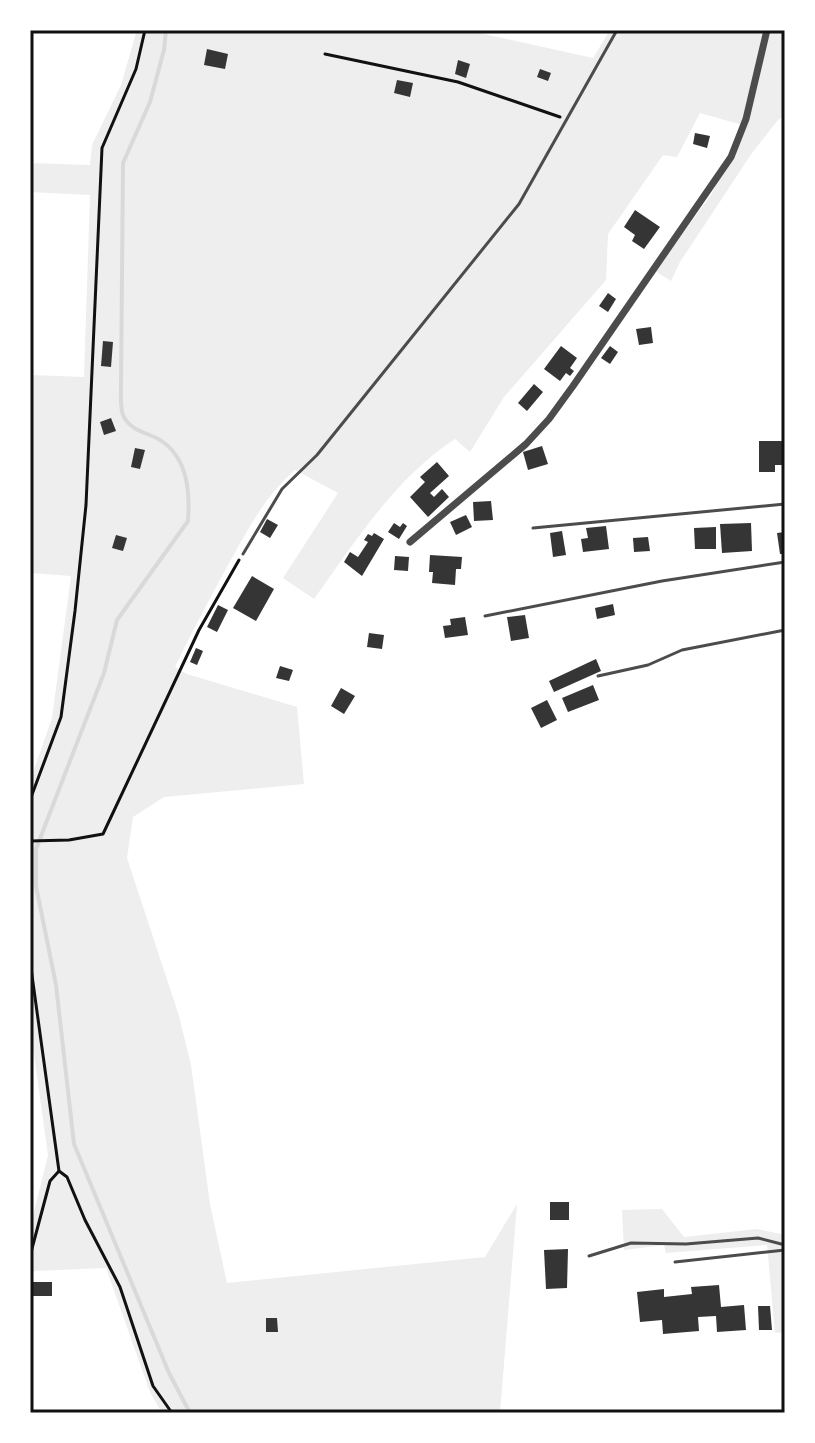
<svg xmlns="http://www.w3.org/2000/svg" width="815" height="1443" font-family="Montserrat,sans-serif">
  <rect width="100%" height="100%" fill="#fff"/>
  <g fill="#eee">
    <path d="M 137,30 L 466,30 L 593,58 L 610,30 L 785,30 L 785,115 L 778,120 L 752,153 L 680,262 L 671,281 L 655,271 L 711,195 L 746,126 L 700,113 L 677,157 L 663,155 L 608,234 L 606,280 L 504,397 L 470,452 L 455,439 C 395,478 355,542 314,599 L 283,578 L 338,493 L 295,470 C 264,497 247,531 227,567 C 209,600 191,633 175,667 L 187,674 L 297,707 L 304,784 L 164,797 L 133,817 L 127,858 L 179,1016 L 191,1065 L 210,1204 L 227,1283 L 485,1257 L 517,1204 L 500,1413 L 162,1413 L 150,1392 L 106,1268 L 34,1271 L 30,1280 L 30,1228 L 48,1155 L 30,1026 L 30,781 L 52,718 L 71,576 L 30,573 L 30,375 L 84,377 L 90,195 L 30,192 L 30,163 L 90,165 L 92,145 L 121,85 Z"/>
    <polygon points="662,1209 684,1237 757,1229 785,1235 785,1332 775,1333 767,1245 666,1253 664,1245 624,1250 622,1210"/>
  </g>
  <g fill="none" stroke-linecap="round" stroke-linejoin="round">
    <path stroke="#d9d9d9" stroke-width="4" d="M 166,30 L 164,50 L 150,102 L 123,163 L 121,384 C 121,393 120,407 123,415 C 131,433 150,432 163,442 C 188,460 190,493 188,521 L 117,620 L 104,673 L 36,849 L 36,886 L 56,985 L 74,1144 L 169,1373 L 190,1413"/>
  </g>
  <g fill="#353535">
    <polygon points="207,49 228,54 225,69 204,65"/>
    <polygon points="458,60 470,64 466,78 455,74"/>
    <polygon points="540,69 551,73 548,81 537,77"/>
    <polygon points="397,80 413,83 410,97 394,93"/>
    <polygon points="695,133 710,136 707,148 693,144"/>
    <polygon points="635,210 660,227 644,249 632,241 635,235 624,227"/>
    <polygon points="608,293 616,299 608,312 599,306"/>
    <polygon points="651,327 653,343 639,345 636,329"/>
    <polygon points="103,341 113,342 111,367 101,366"/>
    <polygon points="561,346 577,358 570,368 574,371 570,376 566,373 560,381 544,369"/>
    <polygon points="610,346 618,352 610,364 601,358"/>
    <polygon points="534,384 543,392 527,411 518,403"/>
    <polygon points="111,418 116,431 104,435 100,422"/>
    <polygon points="759,441 785,441 785,465 775,465 775,472 759,472"/>
    <polygon points="542,446 548,464 528,470 523,452"/>
    <polygon points="135,448 145,450 140,469 131,467"/>
    <polygon points="437,462 449,476 430,493 434,497 442,489 449,497 428,517 410,497 425,482 420,477"/>
    <polygon points="491,501 493,520 474,521 473,502"/>
    <polygon points="466,515 472,527 456,535 450,522"/>
    <polygon points="267,519 278,525 270,538 260,532"/>
    <polygon points="394,523 400,527 403,523 407,526 399,539 388,532"/>
    <polygon points="751,523 752,551 722,553 720,524"/>
    <polygon points="606,526 609,549 583,552 581,539 588,538 586,528"/>
    <polygon points="716,527 716,549 695,549 694,528"/>
    <polygon points="562,531 566,555 553,557 550,533"/>
    <polygon points="785,532 785,554 780,554 777,533"/>
    <polygon points="374,533 384,539 362,576 344,562 350,552 358,557 368,542 364,540 368,534 372,536"/>
    <polygon points="116,535 127,538 123,551 112,548"/>
    <polygon points="648,537 650,551 634,552 633,538"/>
    <polygon points="430,555 462,557 461,569 456,569 455,585 432,583 433,572 429,572"/>
    <polygon points="395,556 409,557 408,571 394,570"/>
    <polygon points="252,576 274,589 256,621 233,608"/>
    <polygon points="613,604 615,615 597,619 595,608"/>
    <polygon points="218,605 228,610 217,632 207,627"/>
    <polygon points="525,615 529,638 511,641 507,617"/>
    <polygon points="465,617 468,635 445,638 443,626 451,625 450,619"/>
    <polygon points="369,633 384,635 382,649 367,647"/>
    <polygon points="196,648 203,651 197,665 190,662"/>
    <polygon points="596,659 601,671 554,692 549,681"/>
    <polygon points="280,666 293,670 289,681 276,678"/>
    <polygon points="593,685 599,700 568,712 562,698"/>
    <polygon points="341,688 355,696 344,714 331,706"/>
    <polygon points="547,700 557,720 541,728 531,708"/>
    <rect x="550" y="1202" width="19" height="18"/>
    <polygon points="568,1249 567,1288 546,1289 544,1250"/>
    <rect x="31" y="1282" width="21" height="14"/>
    <polygon points="719,1285 721,1307 744,1305 746,1330 717,1332 716,1316 698,1317 699,1331 663,1334 662,1320 640,1322 637,1292 664,1289 664,1297 692,1294 691,1287"/>
    <polygon points="758,1306 770,1306 772,1330 759,1330"/>
    <polygon points="266,1318 277,1318 278,1332 266,1332"/>
  </g>
  <g fill="none" stroke-linecap="round" stroke-linejoin="round">
    <g stroke="#111" stroke-width="3">
      <polyline points="325,54 458,82 560,117"/>
      <polyline points="30,800 61,717 75,611 86,505 102,148 136,69 145,30"/>
      <polyline points="30,841 69,840 103,834 199,630 239,560"/>
      <polyline points="30,961 59,1171 67,1177 85,1220 120,1287 153,1386 172,1413"/>
      <polyline points="30,1256 50,1181 59,1171"/>
    </g>
    <g stroke="#4c4c4c" stroke-width="3">
      <polyline points="533,528 785,504"/>
      <polyline points="243,554 282,489 317,455 519,204 617,30"/>
      <polyline points="485,616 662,581 785,562"/>
      <polyline points="598,676 648,665 682,650 785,630"/>
      <polyline points="589,1256 631,1243 686,1244 758,1238 785,1245"/>
      <polyline points="675,1262 785,1250"/>
    </g>
    <polyline stroke="#4c4c4c" stroke-width="7" points="410,542 526,444 549,419 573,386 731,157 746,119 767,30"/>
  </g>
  <rect width="815" height="1443" fill="none" stroke="#ffffff" stroke-width="64"/>
  <rect x="32" y="32" width="751" height="1379" fill="none" stroke="#111" stroke-width="3"/>
</svg>
